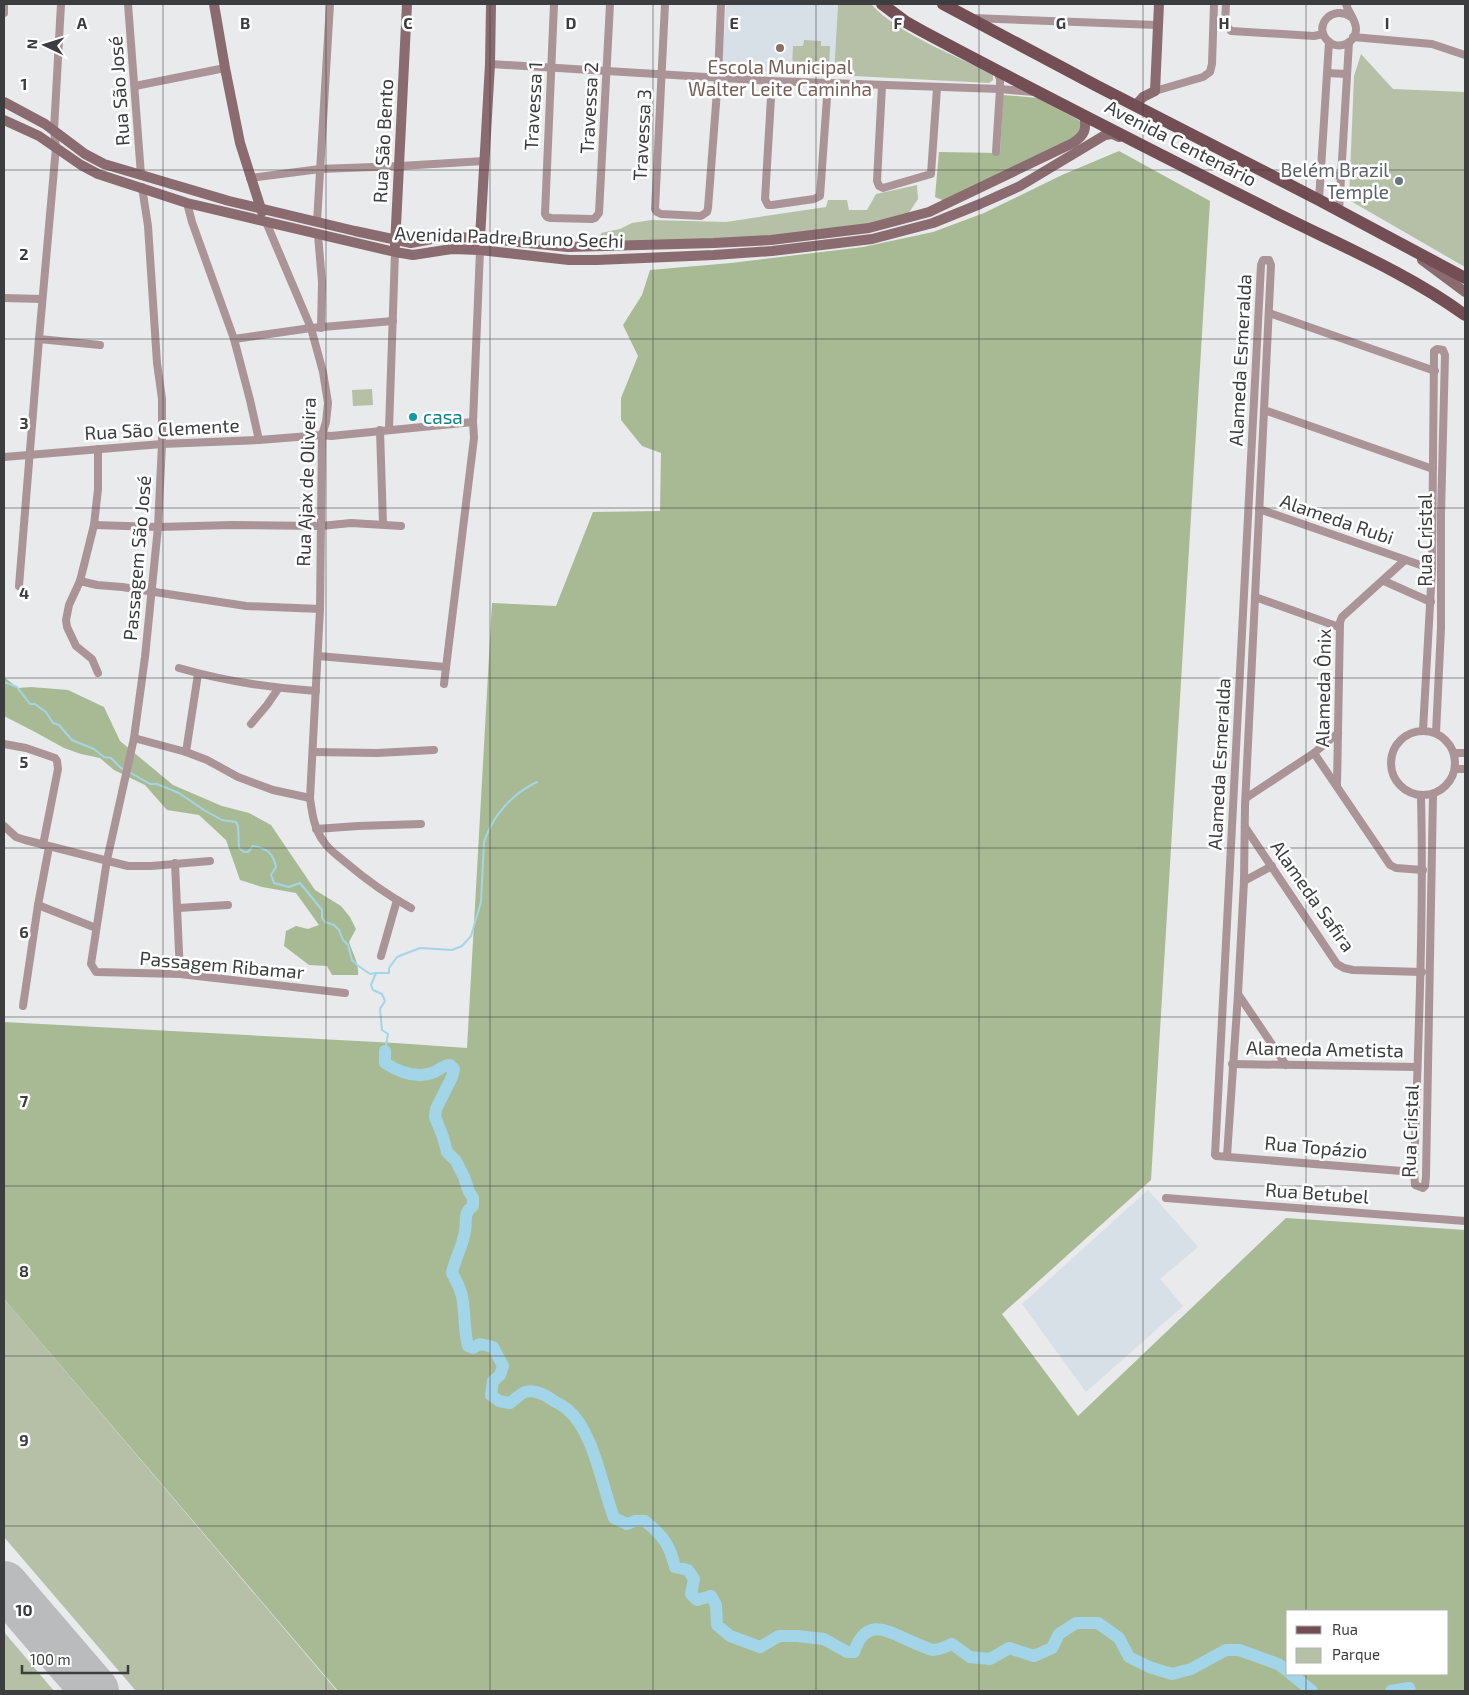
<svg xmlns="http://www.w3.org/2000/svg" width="1469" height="1695" font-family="'Exo 2',sans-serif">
  <rect width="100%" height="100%" fill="#e8eaeb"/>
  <g fill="#d8e0e7">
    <polygon points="726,4 838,4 834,75 722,68"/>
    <polygon points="1148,1190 1198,1247 1160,1279 1183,1306 1086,1392 1022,1304"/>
  </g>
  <g fill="#b5c0a7">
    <path d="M 838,4 L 871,4 C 898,34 956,56 993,74 L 993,80 L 989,83 L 834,75 Z"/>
    <polygon points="804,40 821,41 821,46 830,46 829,71 792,69 793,46 803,46"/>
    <polygon points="1361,54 1393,89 1465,92 1465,267 1349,200 1354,76"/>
    <polygon points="917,185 918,199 908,214 889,222 805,235 599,248 601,233 620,229 632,223 651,220 726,222 826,207 828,200 847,200 849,210 867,210 876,194"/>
    <polygon points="372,389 373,405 353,406 352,390"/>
    <polygon points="4,1299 337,1691 136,1691 4,1537"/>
    <polygon points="4,1632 54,1691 4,1691"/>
  </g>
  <g fill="#a8ba93" fill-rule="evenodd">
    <polygon points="1003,95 1038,98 1082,122 1080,137 947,202 935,197 939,152 1000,153"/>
    <path d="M 1119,151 L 1210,201 L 1151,1180 L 1002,1314 L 1078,1416 L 1286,1218 L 1465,1230 L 1465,1691 L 338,1691 L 4,1299 L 4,1022 L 395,1043 L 467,1048 L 492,603 L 556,606 L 593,512 L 660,511 L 661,453 L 642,446 L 621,420 L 621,398 L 638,356 L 623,325 L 642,295 L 650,270 L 731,263 L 863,247 L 933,232 L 984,213 L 1062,175 ZM 1288,1611 L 1448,1611 L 1448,1674 L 1288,1674 Z"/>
    <path d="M 4,677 L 18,688 L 31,687 L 68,690 L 104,707 L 120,741 L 173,785 L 222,806 L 249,813 L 271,825 L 315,890 L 341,906 L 350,917 L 356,929 L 349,942 C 353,954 359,963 358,975 L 332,975 L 327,966 L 309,965 L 284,946 L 286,931 L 296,926 L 308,929 L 319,925 L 296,893 L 262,887 L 240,880 L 226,840 L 199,815 L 167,810 L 145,785 L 114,770 L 100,758 L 81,754 L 64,748 L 35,732 L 4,716 Z"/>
  </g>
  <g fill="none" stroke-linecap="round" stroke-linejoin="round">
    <g stroke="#a3d5e8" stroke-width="2">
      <polyline points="4,682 17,687 30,704 35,704 46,712 53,723 59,725 72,740 94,749 104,757 111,758 121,768 125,770"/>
      <path d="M 129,772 L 150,784 L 157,784 L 179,793 L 204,810 L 222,820 L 236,822 L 238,826 L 239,848 L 244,852 L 248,852 L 253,846 C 267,848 273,853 276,867 L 271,875 L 274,883 L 289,887 L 300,883 L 322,910 L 322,918 L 325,922 L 334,925 L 339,930 L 343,940 L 348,945 L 352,960 L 357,965 L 370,974 L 376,973 L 371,985 L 373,990 L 382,994 L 385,1001 L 380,1009 L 382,1030 L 388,1034 L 385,1051"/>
      <path d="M 376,973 L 389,973 L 389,968 L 397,957 L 420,948 L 452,950 L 462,946 L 471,936 L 481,902 L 484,842 C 493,815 512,794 537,782"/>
    </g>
    <g stroke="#a3d5e8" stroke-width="12">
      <path d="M 385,1051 L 385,1063 C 399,1072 415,1079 432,1073 C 439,1071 442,1065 450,1065 L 454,1069 L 452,1077 L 436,1109 L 435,1117 L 443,1137 L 447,1152 L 456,1161 L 464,1177 L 469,1192 L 473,1198 L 473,1206 C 463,1213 467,1220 465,1231 C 463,1246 455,1258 452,1273 C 457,1282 462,1291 463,1302 C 465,1317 464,1331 468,1346 L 473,1348 L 480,1344 L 493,1347 L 503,1366 L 500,1375 L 493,1381 L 491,1395 L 499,1401 L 510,1403 C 514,1400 520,1394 525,1392 C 535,1389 546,1395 554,1401 C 558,1403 563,1406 567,1409 C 594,1431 602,1487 614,1518 L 627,1524 L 635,1521 L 645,1521 C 663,1536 670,1545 675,1567 L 688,1570 L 694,1579 L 691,1594 L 697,1600 L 711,1596 L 716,1605 L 717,1625 L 730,1636 L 760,1647 L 779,1636 L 797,1636 L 824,1639 L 847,1652 L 854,1652 C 868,1611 894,1636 922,1646 C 925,1647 930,1650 933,1650 C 939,1650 947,1646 952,1644 L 970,1657 L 990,1659 L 1009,1648 L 1034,1656 L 1052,1648 L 1059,1634 L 1076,1623 L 1098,1623 L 1119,1638 L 1129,1657 L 1149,1667 L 1172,1674 L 1191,1669 L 1226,1650 L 1239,1650 L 1256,1656 L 1278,1664 L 1288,1671"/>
      <polyline points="1291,1674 1312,1691"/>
      <polyline points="1391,1691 1409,1688 1410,1691"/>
    </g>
    <polyline stroke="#babbbc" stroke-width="48" points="4,1585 95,1691"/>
    <g stroke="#aa9497" stroke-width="8">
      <polyline points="128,4 141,175"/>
      <polyline points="554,4 545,214 547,217 551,218 592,219 595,218 599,213 610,4"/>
      <polyline points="665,4 655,209 657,212 661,214 701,216 707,212 708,208 718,78 721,4"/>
      <polyline points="1226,4 1225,24 1231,31 1314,36 1323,34"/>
      <path d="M 1346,4 C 1348,12 1356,20 1356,29 C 1356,44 1337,51 1327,40 C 1313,25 1333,4 1351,17"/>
      <polyline points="4,13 4,4"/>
      <polyline points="972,18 1157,25"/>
      <polyline points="1353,37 1432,44 1465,55"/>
      <polyline points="490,64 772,81 1000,89 1033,92"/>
      <polyline points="1327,73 1347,74"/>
      <polyline points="772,81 765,199 768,205 772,205 814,199 820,196 828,83"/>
      <polyline points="135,86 225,68"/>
      <polyline points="882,86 877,181 879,186 883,188 931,174 937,88"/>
      <polyline points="1155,91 1203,77 1210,72 1212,64 1214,4"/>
      <polyline points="996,152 1000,89 1000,79 997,71"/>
      <polyline points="1321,173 1341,176"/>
      <polyline points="250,178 320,169 400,166 484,161"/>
      <polyline points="142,187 148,226 157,363 162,399 162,444 158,527 145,657 134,738 107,860 91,964 96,972 180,974 345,993"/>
      <polyline points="1319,200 1329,42"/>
      <polyline points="187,203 192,222 234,339 250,400 259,440"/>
      <polyline points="1339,211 1349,42"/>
      <path d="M 266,222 L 311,328 L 323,372 L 328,403 L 326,422 L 322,435 L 320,609 L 310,798 C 312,813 314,829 324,842 C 329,850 337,855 344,861 C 364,878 387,895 411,908"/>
      <polyline points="317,222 330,4"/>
      <polyline points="318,235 322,282 321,328"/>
      <polyline points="4,298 42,299"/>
      <polyline points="1269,313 1435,371"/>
      <polyline points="39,339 100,345"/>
      <polyline points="234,339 311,328 393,321"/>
      <polyline points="1264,410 1433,469"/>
      <polyline points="389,429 395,252"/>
      <polyline points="380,430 383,524"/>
      <polyline points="98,449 98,489 94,525 80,581 69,605 66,620 67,627 76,646 92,659 98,673"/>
      <polyline points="4,457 162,444 259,440 322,435 331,436 473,422"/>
      <polyline points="1259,509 1432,569"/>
      <polyline points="94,525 158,527 232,525 321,526 351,523 401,526"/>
      <polyline points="80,581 97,585 122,587 246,606 320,609"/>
      <polyline points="1384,581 1431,602"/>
      <polyline points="19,586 39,339 56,147 54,130 61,4"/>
      <polyline points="1255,597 1339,627"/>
      <polyline points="318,656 446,667"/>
      <path d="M 179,668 C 224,681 270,688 316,691"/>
      <polyline points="444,684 474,438 473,422 480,250"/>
      <polyline points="251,724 267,705 278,689"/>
      <polyline points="1423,730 1432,569 1434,354 1434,351 1437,349 1443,350 1445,355 1441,514 1441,628 1436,733"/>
      <circle cx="1423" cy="763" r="32"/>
      <polyline points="134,738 186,752 207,760 238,777 273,790 310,798"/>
      <polyline points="4,744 26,748 55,758 57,761 58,769 43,845"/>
      <polyline points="186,752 198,674"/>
      <polyline points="313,752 377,753 434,750"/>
      <polyline points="1314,753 1390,865 1396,868 1423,870"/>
      <polyline points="1454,753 1465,753"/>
      <polyline points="1455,769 1465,769"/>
      <polyline points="1337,785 1340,622 1342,617 1405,560"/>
      <path d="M 1421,796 C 1424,921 1418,1046 1414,1172 L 1415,1185 L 1423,1188 L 1425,1186 L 1426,1176 L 1433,794"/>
      <polyline points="1246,798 1314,753 1338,733"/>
      <polyline points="4,826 16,837 25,840 128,866 151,866 210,861"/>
      <polyline points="1245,827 1337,964 1344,968 1353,970 1422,972"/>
      <polyline points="316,829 358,826 421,824"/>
      <polyline points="175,863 180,974"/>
      <polyline points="1244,881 1272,866"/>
      <polyline points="38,905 96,928"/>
      <polyline points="178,908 228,905"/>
      <polyline points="381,956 397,900"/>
      <polyline points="1238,994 1286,1065"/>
      <polyline points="23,1006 38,905 49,847"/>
      <polyline points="1232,1064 1417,1067"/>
      <polyline points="1227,1156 1238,994 1244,881 1245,806 1271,265 1269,260 1263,260 1261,265 1215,1155 1216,1156 1414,1172"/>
      <polyline points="1166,1198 1465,1221"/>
    </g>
    <g stroke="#8a6b70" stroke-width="10">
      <polyline points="214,4 225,68 240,143 262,212"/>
      <path d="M 4,102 L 45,124 L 85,154 L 104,164 L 229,201 L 355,231 L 411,243 L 442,237 L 454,237 L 480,238 L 568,247 L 714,243 L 771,240 L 869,228 L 929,212 L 1073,143 C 1085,135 1087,129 1084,115"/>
      <polyline points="1135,106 1143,97 1155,91 1159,4"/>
      <polyline points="4,120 39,136 81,165 98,174 187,203 395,252 413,255 452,249 480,250 569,260 597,260 714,255 772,251 872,239 933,223 980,204 1020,186 1105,135 1112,134 1119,137"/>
      <polyline points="480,238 490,64 491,4"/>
      <polyline points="395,246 407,4"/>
      <polyline points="1422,260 1465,292"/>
    </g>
    <g stroke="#734e54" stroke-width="12">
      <path d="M 882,4 L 906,22 L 922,31 C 1038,93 1155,152 1272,211 C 1337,244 1406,272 1465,315"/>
      <polyline points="943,4 1097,86 1319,200 1465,278"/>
    </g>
  </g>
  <path fill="none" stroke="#3c3d3e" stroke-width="1" stroke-opacity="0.55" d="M 163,4 L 163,1691M 326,4 L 326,1691M 490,4 L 490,1691M 653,4 L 653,1691M 816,4 L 816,1691M 979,4 L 979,1691M 1143,4 L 1143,1691M 1306,4 L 1306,1611M 4,170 L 1465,170M 4,339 L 1465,339M 4,508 L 1465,508M 4,678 L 1465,678M 4,848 L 1465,848M 4,1017 L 1465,1017M 4,1186 L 1465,1186M 4,1356 L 1465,1356M 4,1526 L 1465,1526M 1306,1674 L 1306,1691"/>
  <circle fill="#8d6e63" stroke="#fff" stroke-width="2" cx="780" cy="48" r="5"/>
  <circle fill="#6b7280" stroke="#fff" stroke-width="2" cx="1399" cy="181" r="5"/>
  <circle fill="#0f9aa8" stroke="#fff" stroke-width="2" cx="413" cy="417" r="5"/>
  <g text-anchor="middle" stroke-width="5" stroke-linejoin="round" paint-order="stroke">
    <g font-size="19" fill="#785e54" stroke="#fff">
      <text x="780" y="74">Escola Municipal<tspan x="780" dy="22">Walter Leite Caminha</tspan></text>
    </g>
    <g font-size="19" fill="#3c3d3e" stroke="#fff">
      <text transform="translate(119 91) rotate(-94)" y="7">Rua São José</text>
      <text transform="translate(533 106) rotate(-87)" y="7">Travessa 1</text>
      <text transform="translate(589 108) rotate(-87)" y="7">Travessa 2</text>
      <text transform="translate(642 135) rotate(-87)" y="7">Travessa 3</text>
      <text transform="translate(383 141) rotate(-87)" y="7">Rua São Bento</text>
      <text transform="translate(1181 143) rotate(27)" y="7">Avenida Centenário</text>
      <text transform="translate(509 237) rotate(2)" y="7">Avenida Padre Bruno Sechi</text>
      <text transform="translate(1240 360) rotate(-87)" y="7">Alameda Esmeralda</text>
      <text transform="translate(162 429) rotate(-3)" y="7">Rua São Clemente</text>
      <text transform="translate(306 482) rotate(-88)" y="7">Rua Ajax de Oliveira</text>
      <text transform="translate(1337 519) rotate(19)" y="7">Alameda Rubi</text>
      <text transform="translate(1425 540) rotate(-90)" y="7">Rua Cristal</text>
      <text transform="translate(137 558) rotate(-85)" y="7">Passagem São José</text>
      <text transform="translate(1323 688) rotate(-89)" y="7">Alameda Ônix</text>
      <text transform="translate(1219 764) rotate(-87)" y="7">Alameda Esmeralda</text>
      <text transform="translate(1313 896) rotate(55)" y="7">Alameda Safira</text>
      <text transform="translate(222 965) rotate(5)" y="7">Passagem Ribamar</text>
      <text transform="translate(1325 1049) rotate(1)" y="7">Alameda Ametista</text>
      <text transform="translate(1410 1131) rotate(-88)" y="7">Rua Cristal</text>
      <text transform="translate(1316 1147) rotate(5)" y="7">Rua Topázio</text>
      <text transform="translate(1317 1193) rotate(4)" y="7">Rua Betubel</text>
    </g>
    <g font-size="19" fill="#5b616d" stroke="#fff" text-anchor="end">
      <text x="1389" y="177">Belém Brazil<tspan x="1389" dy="22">Temple</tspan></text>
    </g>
    <g font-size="19" fill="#0d838f" stroke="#fff" text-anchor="start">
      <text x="423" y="424">casa</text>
    </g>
  </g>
  <g font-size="16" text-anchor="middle" font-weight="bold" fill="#3c3d3e" stroke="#fff" stroke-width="5" stroke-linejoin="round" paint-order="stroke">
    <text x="82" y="29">A</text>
    <text x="245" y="29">B</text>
    <text x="408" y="29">C</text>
    <text x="571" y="29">D</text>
    <text x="734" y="29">E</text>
    <text x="898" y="29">F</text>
    <text x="1061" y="29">G</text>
    <text x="1224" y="29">H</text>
    <text x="1387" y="29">I</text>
    <text x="24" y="90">1</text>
    <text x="24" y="260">2</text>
    <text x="24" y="429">3</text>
    <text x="24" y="599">4</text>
    <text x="24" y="768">5</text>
    <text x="24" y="938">6</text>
    <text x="24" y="1107">7</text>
    <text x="24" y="1277">8</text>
    <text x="24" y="1446">9</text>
    <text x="24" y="1616">10</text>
  </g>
  <rect width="1469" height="1695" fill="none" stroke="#3c3d3e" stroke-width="10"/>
  <rect x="1286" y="1610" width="162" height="65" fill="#ffffff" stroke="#b1b1b2"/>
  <rect x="1296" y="1626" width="25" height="8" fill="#734e54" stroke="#b1b1b2"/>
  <text x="1332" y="1635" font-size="15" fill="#3c3d3e">Rua</text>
  <rect x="1296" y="1648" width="25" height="15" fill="#b5c0a7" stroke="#b1b1b2"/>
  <text x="1332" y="1660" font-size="15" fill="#3c3d3e">Parque</text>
  <g transform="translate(45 45) rotate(274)" stroke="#ffffff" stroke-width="4" paint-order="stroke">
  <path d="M0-4L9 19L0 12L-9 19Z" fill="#3c3d3e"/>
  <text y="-8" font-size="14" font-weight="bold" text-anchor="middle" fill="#3c3d3e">N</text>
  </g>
  <path d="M22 1665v8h106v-8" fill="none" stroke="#3c3d3e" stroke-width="2.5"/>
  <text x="30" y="1665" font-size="15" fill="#3c3d3e" stroke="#ffffff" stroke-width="4" paint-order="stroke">100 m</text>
</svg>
